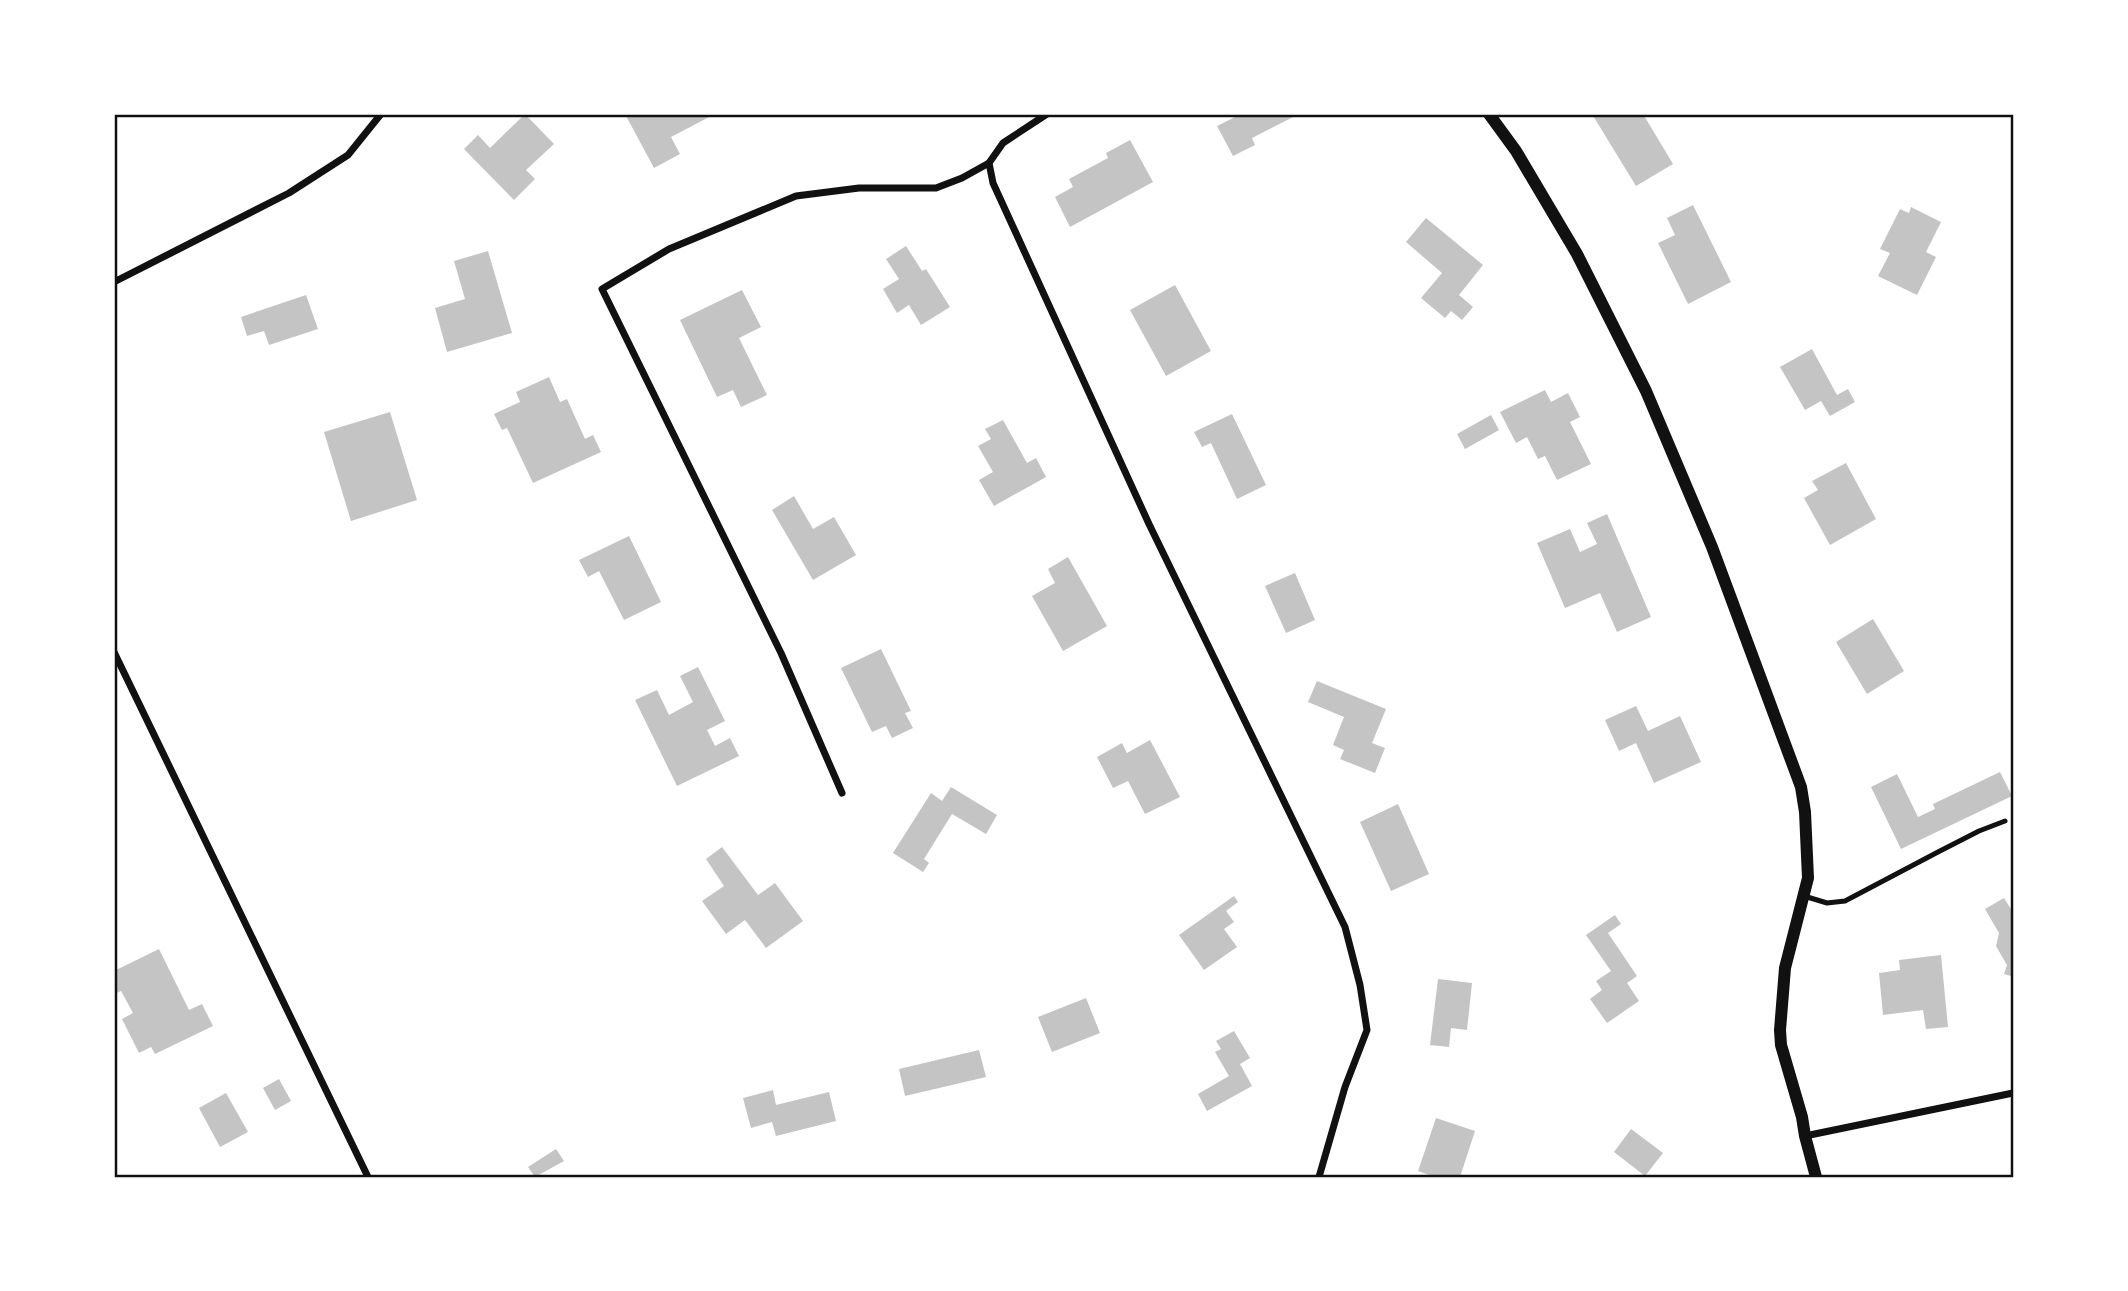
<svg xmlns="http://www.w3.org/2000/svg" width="2128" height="1291" font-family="'DejaVu Sans',sans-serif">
  <rect width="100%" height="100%" fill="#fff"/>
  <g fill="#c4c4c4">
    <polygon points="525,114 554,144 526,170 535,179 514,200 464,149 478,135 490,148"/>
    <polygon points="625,114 715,114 671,137 680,154 654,168"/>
    <polygon points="1241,114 1299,114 1252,138 1255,145 1233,156 1217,126"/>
    <polygon points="1592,114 1643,114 1673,164 1636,186"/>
    <polygon points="1130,140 1153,182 1070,227 1055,197 1073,187 1069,179 1108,158 1106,153"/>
    <polygon points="1693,205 1731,282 1688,304 1658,243 1675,235 1667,218"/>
    <polygon points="1911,207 1941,222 1926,252 1936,257 1917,295 1878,276 1890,253 1880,249 1900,209 1909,213"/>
    <polygon points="1426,218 1483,265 1459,295 1473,307 1462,320 1451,311 1445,318 1421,298 1442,273 1406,242"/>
    <polygon points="906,246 922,271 926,269 950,307 921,325 909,305 897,313 883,289 899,279 886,259"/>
    <polygon points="488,251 512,333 447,352 435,308 465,299 454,261"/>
    <polygon points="1175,285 1211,351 1166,376 1130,310"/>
    <polygon points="742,290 761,327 739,338 767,395 741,407 733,390 717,397 680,320"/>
    <polygon points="306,295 318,329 269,345 264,331 247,336 241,317"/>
    <polygon points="1812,349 1837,395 1848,389 1855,402 1830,416 1821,401 1805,410 1780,367"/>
    <polygon points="549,377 560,402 567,399 585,439 593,435 601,452 533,483 507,428 502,430 494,414 520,402 516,392"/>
    <polygon points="1545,390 1551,402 1568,393 1580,417 1570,422 1591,464 1557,480 1545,456 1538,459 1527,437 1516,443 1500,412"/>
    <polygon points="390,412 417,500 351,521 324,432"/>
    <polygon points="1232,414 1266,485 1237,499 1211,443 1202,447 1194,432"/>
    <polygon points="1491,415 1499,430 1465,449 1457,434"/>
    <polygon points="1003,420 1027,463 1036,458 1046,477 994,506 979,480 993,472 978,446 991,439 985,429"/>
    <polygon points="1846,463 1876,519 1830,545 1804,498 1818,490 1812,481"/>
    <polygon points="794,496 813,529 834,517 856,555 813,580 772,510"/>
    <polygon points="1607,514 1651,617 1617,632 1600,593 1565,608 1537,543 1570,529 1580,552 1597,544 1587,523"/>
    <polygon points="629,536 661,602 624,620 599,571 588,577 579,560"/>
    <polygon points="1068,557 1107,626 1063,651 1032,596 1055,583 1048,569"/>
    <polygon points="1295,573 1315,620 1286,633 1265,586"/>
    <polygon points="1873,619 1904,671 1867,694 1836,642"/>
    <polygon points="881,649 911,711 905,713 913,728 892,738 886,726 872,732 841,668"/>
    <polygon points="698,667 725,721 707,730 715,746 730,738 739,756 677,786 635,700 657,690 669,715 693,702 680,676"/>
    <polygon points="1317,681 1386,709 1372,743 1385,748 1375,773 1340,759 1344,750 1333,745 1344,717 1308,702"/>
    <polygon points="1636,706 1648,731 1680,716 1701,762 1654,783 1636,743 1619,751 1605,720"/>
    <polygon points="1150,740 1180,797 1145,814 1128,781 1113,788 1097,757 1122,743 1127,753"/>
    <polygon points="2000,772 2012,796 1901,849 1871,787 1897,774 1918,817 1935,809 1933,804"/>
    <polygon points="951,787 997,815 986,834 952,814 924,859 929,863 923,872 893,853 931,793 942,801"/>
    <polygon points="1398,804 1429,874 1391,891 1360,822"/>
    <polygon points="722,847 758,895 775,883 803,921 766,948 745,920 726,934 702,901 724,886 706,859"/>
    <polygon points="1234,896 1238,902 1226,911 1234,922 1224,929 1237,947 1204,970 1179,935"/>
    <polygon points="2004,898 2014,914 2014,977 2004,974 2007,965 1996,946 1999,933 1985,909"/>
    <polygon points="1615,915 1621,924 1608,933 1637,976 1627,983 1639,1001 1607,1023 1590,999 1602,990 1596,981 1611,971 1586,935"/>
    <polygon points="159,949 189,1010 202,1004 213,1026 155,1054 151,1047 139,1053 122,1019 133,1013 121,991 114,994 114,971"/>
    <polygon points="1941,955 1948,1027 1926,1029 1923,1010 1883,1015 1879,973 1900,970 1899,960"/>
    <polygon points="1438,979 1472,983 1467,1030 1451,1028 1449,1047 1430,1045"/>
    <polygon points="1086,998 1100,1033 1052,1052 1038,1017"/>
    <polygon points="1234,1031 1250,1058 1240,1064 1252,1086 1207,1111 1198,1094 1229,1076 1215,1052 1221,1049 1216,1041"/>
    <polygon points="979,1050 986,1077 905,1096 899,1069"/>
    <polygon points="279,1079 291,1101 275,1110 263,1088"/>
    <polygon points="773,1090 776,1105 829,1092 836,1121 776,1136 772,1122 751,1128 743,1098"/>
    <polygon points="226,1093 248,1132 220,1147 199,1108"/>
    <polygon points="1436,1118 1475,1131 1460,1177 1431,1177 1432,1176 1418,1171"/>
    <polygon points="1631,1129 1663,1153 1645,1176 1614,1152"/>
    <polygon points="556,1149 564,1161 535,1177 528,1167"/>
  </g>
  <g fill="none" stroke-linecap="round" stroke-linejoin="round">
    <polyline stroke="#111" stroke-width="5" points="1804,896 1827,903 1845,901 1938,852 1979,831 2005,821"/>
    <g stroke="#111" stroke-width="7">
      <polyline points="1047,114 1003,143 989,163 993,183 1149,524 1345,927 1360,985 1367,1030 1345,1087 1319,1177"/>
      <polyline points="114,282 289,193 348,155 381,114"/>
      <polyline points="114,652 368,1177"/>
      <polyline points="842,793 781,653 602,289 669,249 796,196 859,188 936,188 962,178 989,163"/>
      <polyline points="1805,1136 2013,1093"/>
    </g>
    <polyline stroke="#111" stroke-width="12" points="1489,114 1516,151 1577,254 1646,391 1712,547 1801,787 1805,812 1808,878 1785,968 1780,1030 1781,1045 1802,1117 1805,1136 1816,1177"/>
  </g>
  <rect width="2128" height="1291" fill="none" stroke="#ffffff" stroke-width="231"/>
  <rect x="116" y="116" width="1896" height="1060" fill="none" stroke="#111" stroke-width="2.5"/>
</svg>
